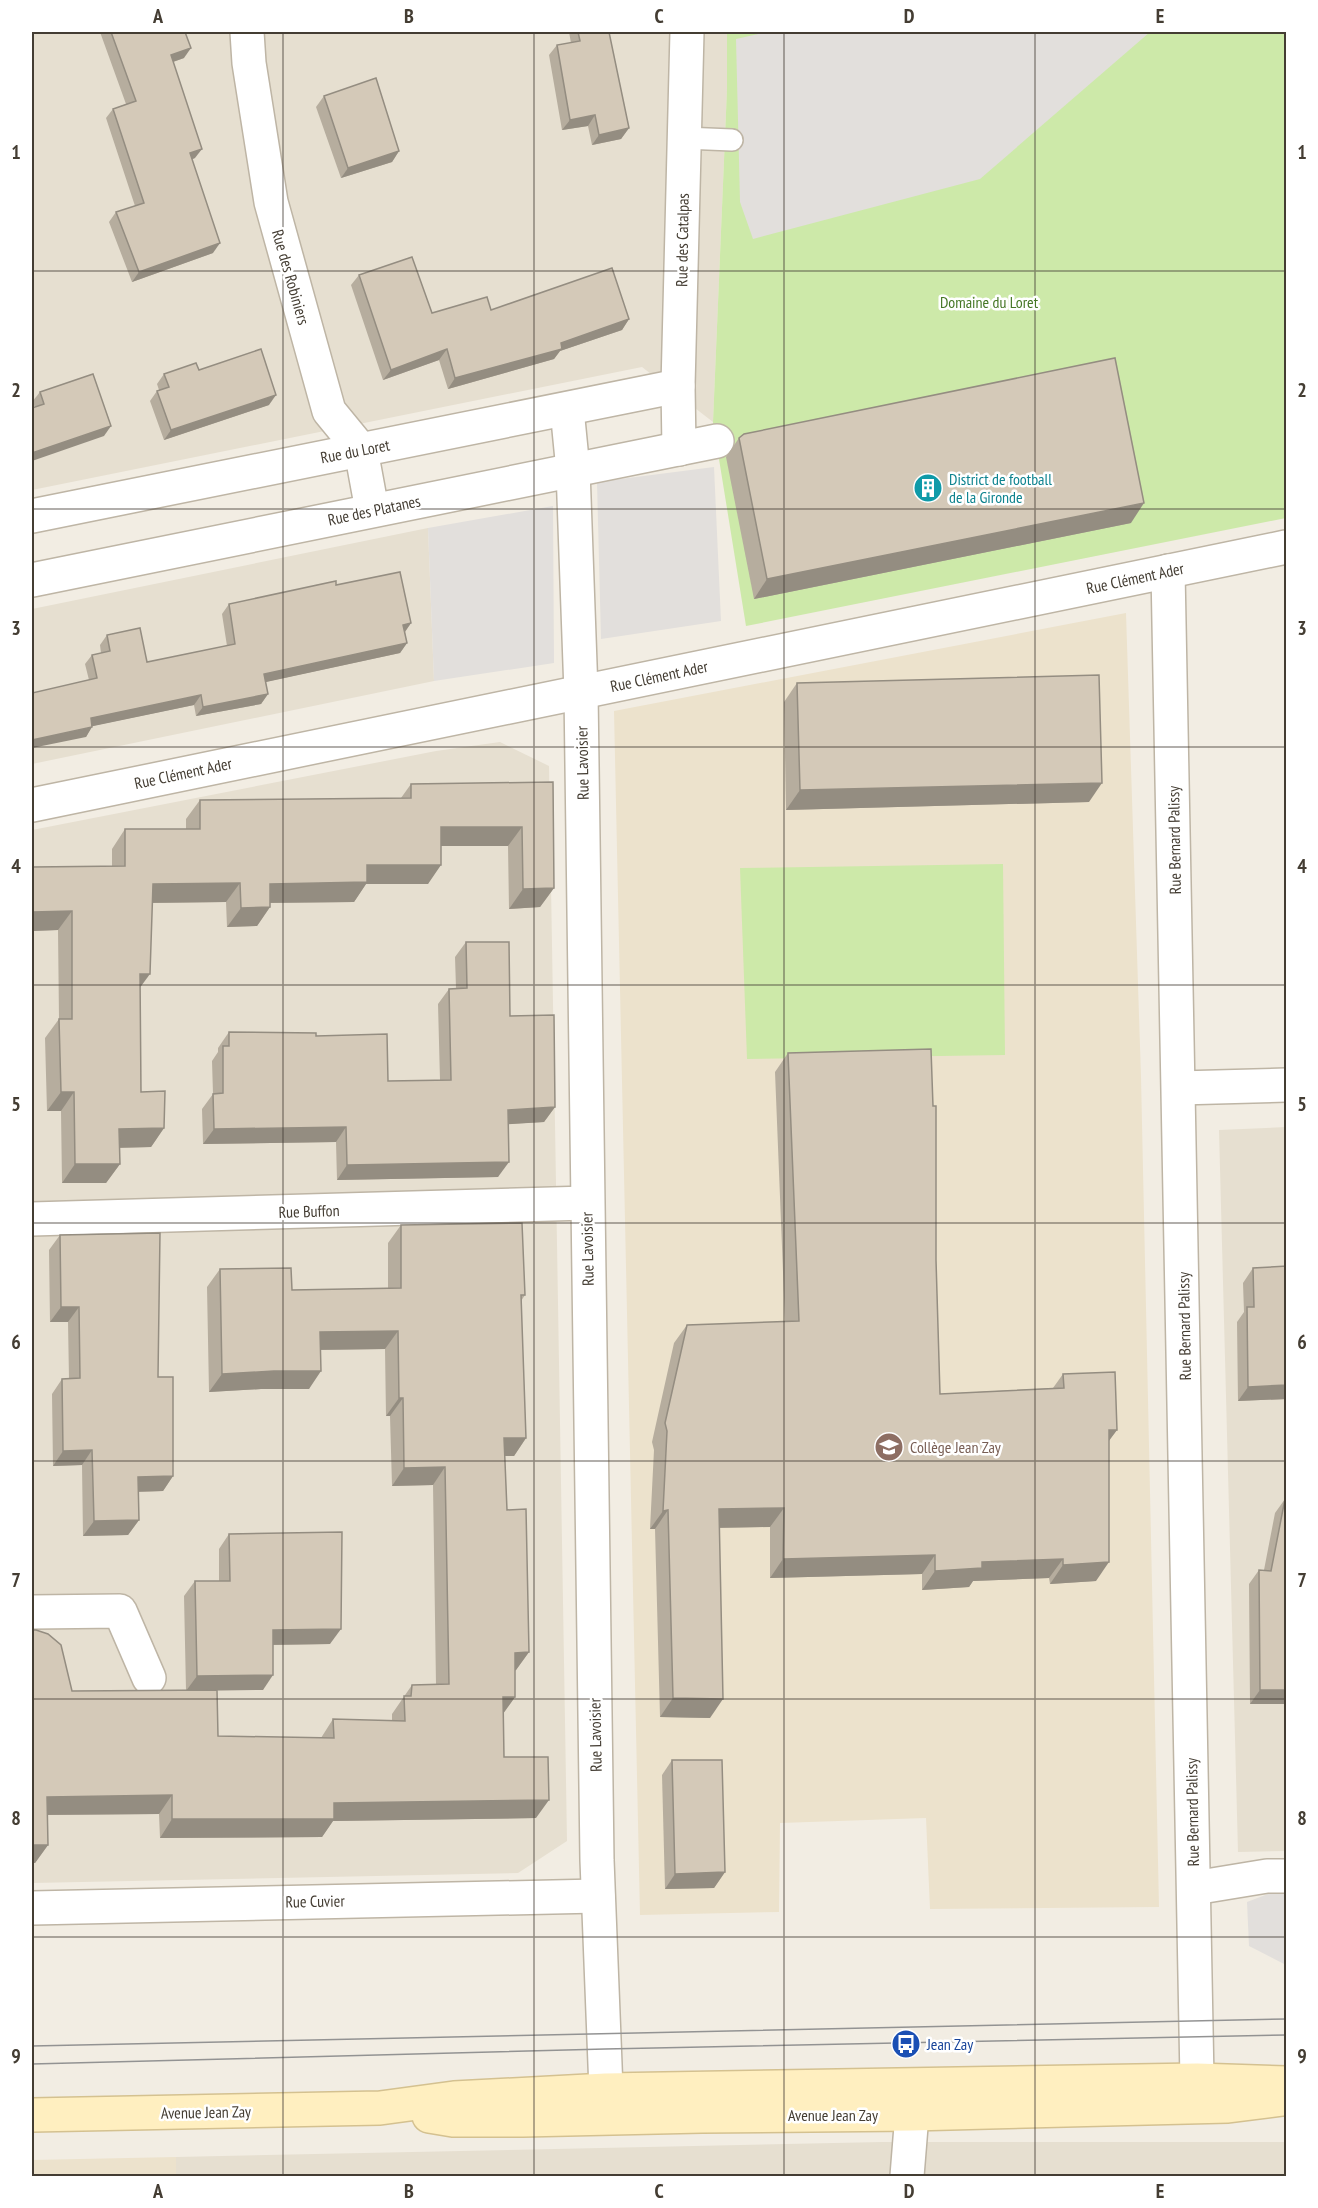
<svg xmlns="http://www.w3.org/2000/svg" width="1318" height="2208" font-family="'PT Sans Narrow',sans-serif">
  <rect width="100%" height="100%" fill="#f2ede3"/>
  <g fill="#e6dfd0">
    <polygon points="32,32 727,32 727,89 713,422 642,367 32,490"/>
    <polygon points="428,528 434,681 32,764 32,609"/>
    <polygon points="500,742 549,766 567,1841 518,1873 32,1883 32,830 436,751"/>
    <polygon points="1286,1127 1286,1851 1238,1852 1219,1130"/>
    <polygon points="882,2142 1286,2142 1286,2176 176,2176 176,2157"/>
  </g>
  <g fill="#ece2cc">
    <polygon points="1126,613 1141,1077 1159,1907 930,1909 926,1818 780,1823 779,1912 640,1915 614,711"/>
    <polygon points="176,2157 176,2176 32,2176 32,2160"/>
  </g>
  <g fill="#cde9a9">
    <polygon points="727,32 1286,32 1286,518 746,626 713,422 727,89"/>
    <polygon points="1003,864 1005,1055 747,1059 740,868"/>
  </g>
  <g fill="#e2dfdc">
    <polygon points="767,32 1150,32 980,179 753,239 740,202 736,39"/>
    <polygon points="714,467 721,621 601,639 597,482"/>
    <polygon points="553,506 554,663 434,681 428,528"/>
    <polygon points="1286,1887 1286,1965 1249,1946 1247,1902"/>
  </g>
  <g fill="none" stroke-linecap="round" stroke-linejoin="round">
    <g stroke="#beb5a5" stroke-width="24">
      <polyline id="lane" points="684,138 732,140"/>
    </g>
    <g stroke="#beb5a5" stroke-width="36">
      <g id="street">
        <polyline points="247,32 249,63 271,202 329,411 361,450 372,510"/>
        <polyline points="567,409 573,470 581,692 597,1860 606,2090"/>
        <polyline points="679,449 678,386 687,32"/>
        <polyline points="32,516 678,386"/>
        <polyline points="1168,571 1197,2080"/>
        <polyline points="32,580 717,441"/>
        <polyline points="32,805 1286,547"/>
        <polyline points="1179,1088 1286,1085"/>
        <polyline points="32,1219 587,1203"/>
        <polyline points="32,1612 120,1611 149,1678"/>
        <polyline points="1194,1888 1267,1876 1286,1876"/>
        <polyline points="32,1908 598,1896"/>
        <polyline points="907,2176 912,2114"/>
      </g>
    </g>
    <g stroke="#d4c190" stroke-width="36">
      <g id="secondary">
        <polyline points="32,2115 380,2108 454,2098 606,2090 1197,2080 1286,2083"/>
        <polyline points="429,2116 453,2120 523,2120 702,2116 912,2114 1228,2106 1283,2099"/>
      </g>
    </g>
    <use href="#lane" stroke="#fff" stroke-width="21"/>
    <use href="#street" stroke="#fff" stroke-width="33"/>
    <use href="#secondary" stroke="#ffefc0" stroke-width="33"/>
    <g stroke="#939393" stroke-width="1.5">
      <polyline points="32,2046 1286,2019"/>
      <polyline points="32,2064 605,2049 1286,2035"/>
    </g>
  </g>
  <g fill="#b6ad9e">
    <polygon points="100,32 185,32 184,58 173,62 195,158 192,159 213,253 132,282 109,222 116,212 135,206 106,118 113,109 126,104"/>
    <polygon points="569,32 609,32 629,128 621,139 592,145 588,126 562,130 549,55 557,45 571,43"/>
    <polygon points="324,96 399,151 392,162 341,178 316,107"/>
    <polygon points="359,275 432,313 491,310 629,319 622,330 560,351 554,359 448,389 439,360 383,380 351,285"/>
    <polygon points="199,370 269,405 164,440 150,401 157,391 159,390 157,384 164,374"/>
    <polygon points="40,392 104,436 35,407 32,402"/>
    <polygon points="739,438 1131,523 754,599 726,457"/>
    <polygon points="336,585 411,623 405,632 407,643 400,653 265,682 268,694 261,704 196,716 194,705 92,726 86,737 89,680 85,664 92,655 101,653 100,645 107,635 147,662 227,646 222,614 229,604"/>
    <polygon points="797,683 1089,802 786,810 784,702"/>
    <polygon points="553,782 554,888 540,907 509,909 508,846 441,846 428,884 366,884 354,902 270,903 270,907 257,926 227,927 226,902 152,903 140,987 141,1092 164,1128 151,1147 120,1148 120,1164 106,1183 62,1183 61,1111 47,1111 45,1038 59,1019 58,930 32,931 112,866 112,849 125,829 186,829 186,819 200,800 401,798 411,784"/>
    <polygon points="466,942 510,1016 555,1107 544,1122 508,1124 498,1177 337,1180 336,1142 203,1144 202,1109 213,1094 212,1061 218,1052 218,1048 229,1032 316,1036 388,1081 440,1080 438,1004 449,989 456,988 455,957"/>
    <polygon points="788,1053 936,1260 940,1394 1053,1388 1063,1374 1117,1430 1109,1440 1096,1581 1050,1584 1049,1578 973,1581 969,1587 922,1590 922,1574 770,1578 770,1527 719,1528 710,1718 660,1717 655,1529 650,1529 654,1450 652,1442 674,1343 687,1325 785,1322 775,1072"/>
    <polygon points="401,1225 525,1295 521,1301 526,1438 514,1456 505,1456 507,1510 529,1652 516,1670 515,1671 515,1697 503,1714 504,1757 536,1818 333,1821 322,1837 160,1838 159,1814 48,1815 48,1845 35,1863 32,1863 32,1630 72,1691 186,1690 184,1596 195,1581 219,1581 219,1549 229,1534 330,1644 273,1645 263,1690 217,1690 218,1736 321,1738 333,1719 392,1721 392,1714 412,1685 436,1684 433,1485 392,1486 390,1416 386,1416 385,1349 321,1350 309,1389 261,1389 209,1392 207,1287 220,1269 292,1290 388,1288 388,1243"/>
    <polygon points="60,1235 158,1377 173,1476 163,1491 138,1492 139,1520 128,1535 83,1536 82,1465 53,1466 52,1394 62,1379 69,1379 68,1322 50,1322 49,1250"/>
    <polygon points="1287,1266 1287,1399 1238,1401 1237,1322 1244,1312 1243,1283 1253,1268"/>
    <polygon points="1285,1499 1287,1499 1287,1704 1250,1704 1249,1584 1259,1570 1264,1570 1275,1513"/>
    <polygon points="672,1760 725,1872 714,1888 665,1889 662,1775"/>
  </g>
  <g fill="#948d81">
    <polygon points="191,48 184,58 164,65 171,55"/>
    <polygon points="595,115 588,126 562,130 570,120"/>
    <polygon points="629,128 621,139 592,145 599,135"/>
    <polygon points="202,149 195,158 183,163 190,153"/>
    <polygon points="399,151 392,162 341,178 348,168"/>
    <polygon points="220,243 213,253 132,282 139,272"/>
    <polygon points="629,319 622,330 560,351 554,359 448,389 455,378"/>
    <polygon points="447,349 439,360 383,380 391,370"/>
    <polygon points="276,395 269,405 164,440 171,430"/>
    <polygon points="111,426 104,436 32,461 32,453"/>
    <polygon points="1144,503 1131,523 754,599 767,579"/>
    <polygon points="411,623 404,633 403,625"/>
    <polygon points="407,643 400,653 257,684 264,674"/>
    <polygon points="268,694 261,704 196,716 203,707"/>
    <polygon points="201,695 194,705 84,728 91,718"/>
    <polygon points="92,727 86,737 32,748 32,740"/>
    <polygon points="1102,783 1089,802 786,810 800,790"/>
    <polygon points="441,827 522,827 508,846 428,846"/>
    <polygon points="367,865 441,865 428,884 366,884 354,902 256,903 270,884"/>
    <polygon points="240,883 226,902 140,903 153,884"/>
    <polygon points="554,888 540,907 509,909 523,889"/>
    <polygon points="270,907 257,926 227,927 241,908"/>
    <polygon points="72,911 58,930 32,931 32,912"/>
    <polygon points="140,974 150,974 136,993"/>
    <polygon points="61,1092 74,1092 61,1111 47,1111"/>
    <polygon points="555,1107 544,1122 497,1125 508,1110"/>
    <polygon points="346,1127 336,1142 203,1144 214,1129"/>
    <polygon points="164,1128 151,1147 106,1148 119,1129"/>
    <polygon points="509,1162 498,1177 337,1180 347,1165"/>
    <polygon points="75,1164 120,1164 106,1183 62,1183"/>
    <polygon points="61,1307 79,1307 68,1322 50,1322"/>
    <polygon points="398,1331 385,1349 307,1350 320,1332"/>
    <polygon points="274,1371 321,1371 309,1389 261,1389 209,1392 222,1374"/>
    <polygon points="1287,1385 1287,1399 1238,1401 1248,1387"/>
    <polygon points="399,1398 403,1398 390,1416 386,1416"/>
    <polygon points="1109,1430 1117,1430 1103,1449"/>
    <polygon points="504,1438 526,1438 514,1456 491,1456"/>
    <polygon points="92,1450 82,1465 53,1466 63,1451"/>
    <polygon points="445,1467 433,1485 392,1486 404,1468"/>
    <polygon points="173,1476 163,1491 127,1492 138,1477"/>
    <polygon points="784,1508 770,1527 705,1528 719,1509"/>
    <polygon points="668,1510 655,1529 650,1529 663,1511"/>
    <polygon points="139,1520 128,1535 83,1536 94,1521"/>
    <polygon points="935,1555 922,1574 770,1578 783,1559"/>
    <polygon points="1063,1559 1049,1578 973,1581 969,1587 922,1590 935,1571 982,1562"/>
    <polygon points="1109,1562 1096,1581 1050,1584 1063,1565"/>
    <polygon points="341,1629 330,1644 262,1645 273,1630"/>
    <polygon points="529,1652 516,1670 502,1671 515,1653"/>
    <polygon points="273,1675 263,1690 186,1691 197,1676"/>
    <polygon points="1260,1690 1287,1690 1287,1704 1250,1704"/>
    <polygon points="503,1697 515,1697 502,1715"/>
    <polygon points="673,1698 723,1699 710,1718 660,1717"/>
    <polygon points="172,1795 159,1814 35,1815 47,1797"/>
    <polygon points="549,1800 536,1818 333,1821 322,1837 160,1838 172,1819 334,1803"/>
    <polygon points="32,1845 48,1845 35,1863 32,1863"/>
    <polygon points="725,1872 714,1888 665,1889 675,1874"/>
  </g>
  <g fill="#d4c9b8" stroke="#948d81" stroke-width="1.5">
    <polygon points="111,32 185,32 191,48 171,55 202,149 190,153 220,243 139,272 116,212 144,203 113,109 136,101"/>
    <polygon points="578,32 609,32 629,128 599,135 595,115 570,120 557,45 580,41"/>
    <polygon points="376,78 399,151 348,168 324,96"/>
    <polygon points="412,257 432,313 487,297 491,310 612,268 629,319 561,343 562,349 455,378 447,349 391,370 359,275"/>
    <polygon points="261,349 276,395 171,430 157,391 169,387 164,374 196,363 199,370"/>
    <polygon points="1115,358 1144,503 767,579 739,438 744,434"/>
    <polygon points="93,374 111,426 32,453 32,408 44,404 40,392"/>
    <polygon points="400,572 411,623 403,625 407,643 264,674 268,694 203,707 201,695 91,718 92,727 32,740 32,693 97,678 92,655 110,651 107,635 140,628 147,662 235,644 229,604 336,581 336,585"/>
    <polygon points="1099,675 1102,783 800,790 797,683"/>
    <polygon points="553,782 554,888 523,889 522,827 441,827 441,865 367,865 367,882 270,884 270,907 241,908 240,883 153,884 150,974 140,974 141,1092 165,1091 164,1128 119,1129 120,1164 75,1164 74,1092 61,1092 59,1019 72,1019 72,911 32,912 32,867 125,866 125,829 200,829 200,800 411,798 411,784"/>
    <polygon points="466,942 509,942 510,1016 554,1015 555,1107 508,1110 509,1162 347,1165 346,1127 214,1129 213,1094 223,1093 223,1046 229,1046 229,1032 316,1033 316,1036 387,1034 388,1081 451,1080 449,989 467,988"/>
    <polygon points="931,1049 933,1106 936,1106 936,1260 940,1394 1064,1388 1063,1374 1115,1372 1117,1430 1109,1430 1109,1562 1063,1565 1063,1559 982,1562 982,1568 935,1571 935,1555 783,1559 784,1508 719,1509 723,1699 673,1698 668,1510 663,1511 667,1431 665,1423 687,1325 799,1321 788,1053"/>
    <polygon points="522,1223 525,1295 521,1295 526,1438 504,1438 507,1510 526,1509 529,1652 515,1653 515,1697 503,1697 504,1757 548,1757 549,1800 334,1803 334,1819 172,1819 172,1795 47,1797 48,1845 32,1845 32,1630 36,1630 48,1634 61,1645 72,1691 217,1690 218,1736 334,1738 333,1719 405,1721 404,1696 411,1696 412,1685 449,1684 445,1467 404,1468 403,1398 399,1398 398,1331 320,1332 321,1371 274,1371 222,1374 220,1269 291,1268 292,1290 401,1288 401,1225"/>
    <polygon points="160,1233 158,1377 173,1377 173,1476 138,1477 139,1520 94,1521 92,1450 63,1451 62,1379 80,1378 79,1307 61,1307 60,1235"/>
    <polygon points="1287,1266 1287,1385 1248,1387 1247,1307 1254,1307 1253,1268"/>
    <polygon points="1285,1499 1287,1499 1287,1690 1260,1690 1259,1570 1271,1571"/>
    <polygon points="342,1532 341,1629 273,1630 273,1675 197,1676 195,1581 230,1581 229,1534"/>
    <polygon points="672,1760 722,1760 725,1872 675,1874"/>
  </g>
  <path fill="none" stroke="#443d33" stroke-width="1.5" stroke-opacity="0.55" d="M 283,32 L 283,2176M 534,32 L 534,2176M 784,32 L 784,2176M 1035,32 L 1035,2176M 32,271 L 1286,271M 32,509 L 1286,509M 32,747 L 1286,747M 32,985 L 1286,985M 32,1223 L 1286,1223M 32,1461 L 1286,1461M 32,1699 L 1286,1699M 32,1937 L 1286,1937"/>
  <defs>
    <g id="building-disc" transform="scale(1.5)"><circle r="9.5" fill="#0f9aa8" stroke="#fff"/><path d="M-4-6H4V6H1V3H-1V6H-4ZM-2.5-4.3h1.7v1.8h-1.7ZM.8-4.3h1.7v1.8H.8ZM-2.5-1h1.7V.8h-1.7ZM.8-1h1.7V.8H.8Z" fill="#fff"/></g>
    <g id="school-disc" transform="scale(1.5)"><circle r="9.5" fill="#8d6e63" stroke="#fff"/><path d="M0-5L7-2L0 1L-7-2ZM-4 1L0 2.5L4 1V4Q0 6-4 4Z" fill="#fff"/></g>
    <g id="bus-disc" transform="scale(1.5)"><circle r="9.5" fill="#1a4fb4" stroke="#fff"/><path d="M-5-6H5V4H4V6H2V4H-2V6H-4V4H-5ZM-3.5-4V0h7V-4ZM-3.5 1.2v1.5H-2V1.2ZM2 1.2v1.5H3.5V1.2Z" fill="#fff"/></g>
  </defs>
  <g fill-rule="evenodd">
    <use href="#building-disc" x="928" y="488"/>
    <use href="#school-disc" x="889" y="1447"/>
    <use href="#bus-disc" x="906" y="2044"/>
  </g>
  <g text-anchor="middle" stroke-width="5" stroke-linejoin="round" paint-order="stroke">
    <g font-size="16" fill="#443d33" stroke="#fff">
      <text transform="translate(682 240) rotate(-89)" y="6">Rue des Catalpas</text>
      <text transform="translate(291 277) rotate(74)" y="6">Rue des Robiniers</text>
      <text transform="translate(355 451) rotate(-11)" y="6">Rue du Loret</text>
      <text transform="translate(374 510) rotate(-12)" y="6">Rue des Platanes</text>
      <text transform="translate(1135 578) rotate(-12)" y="6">Rue Clément Ader</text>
      <text transform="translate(659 676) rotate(-12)" y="6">Rue Clément Ader</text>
      <text transform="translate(582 763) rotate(-91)" y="6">Rue Lavoisier</text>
      <text transform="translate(183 773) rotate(-12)" y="6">Rue Clément Ader</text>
      <text transform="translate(1174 840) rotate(-91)" y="6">Rue Bernard Palissy</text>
      <text transform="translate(309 1211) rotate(-2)" y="6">Rue Buffon</text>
      <text transform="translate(587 1249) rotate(-91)" y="6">Rue Lavoisier</text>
      <text transform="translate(1184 1326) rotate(-91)" y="6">Rue Bernard Palissy</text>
      <text transform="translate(595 1735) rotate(-91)" y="6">Rue Lavoisier</text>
      <text transform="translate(1192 1812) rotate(-91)" y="6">Rue Bernard Palissy</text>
      <text transform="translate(315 1901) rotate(-1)" y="6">Rue Cuvier</text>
      <text transform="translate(206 2112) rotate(-1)" y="6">Avenue Jean Zay</text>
      <text x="833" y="2121">Avenue Jean Zay</text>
    </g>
    <g font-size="16" fill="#457725" stroke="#fff">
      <text x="989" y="308">Domaine du Loret</text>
    </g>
    <g font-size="16" fill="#0d838f" stroke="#fff" text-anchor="start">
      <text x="949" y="485">District de football<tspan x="949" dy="18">de la Gironde</tspan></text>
    </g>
    <g font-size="16" fill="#785e54" stroke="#fff" text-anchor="start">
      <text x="910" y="1453">Collège Jean Zay</text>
    </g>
    <g font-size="16" fill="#164399" stroke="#fff" text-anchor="start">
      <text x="927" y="2050">Jean Zay</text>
    </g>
  </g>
  <rect width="1318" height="2208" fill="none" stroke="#ffffff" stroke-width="66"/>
  <rect x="33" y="33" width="1252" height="2142" fill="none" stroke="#443d33" stroke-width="2"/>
  <g font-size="20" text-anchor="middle" font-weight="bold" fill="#443d33">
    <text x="158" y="23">A</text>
    <text x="409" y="23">B</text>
    <text x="659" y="23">C</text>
    <text x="909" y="23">D</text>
    <text x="1160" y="23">E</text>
    <text x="16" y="159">1</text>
    <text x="1302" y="159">1</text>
    <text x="16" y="397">2</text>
    <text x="1302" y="397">2</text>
    <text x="16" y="635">3</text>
    <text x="1302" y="635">3</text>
    <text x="16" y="873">4</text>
    <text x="1302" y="873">4</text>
    <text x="16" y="1111">5</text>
    <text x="1302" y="1111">5</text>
    <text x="16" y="1349">6</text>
    <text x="1302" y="1349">6</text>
    <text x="16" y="1587">7</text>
    <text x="1302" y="1587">7</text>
    <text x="16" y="1825">8</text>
    <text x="1302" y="1825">8</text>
    <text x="16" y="2063">9</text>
    <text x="1302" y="2063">9</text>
    <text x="158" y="2198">A</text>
    <text x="409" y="2198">B</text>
    <text x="659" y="2198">C</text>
    <text x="909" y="2198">D</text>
    <text x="1160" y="2198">E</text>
  </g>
</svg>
